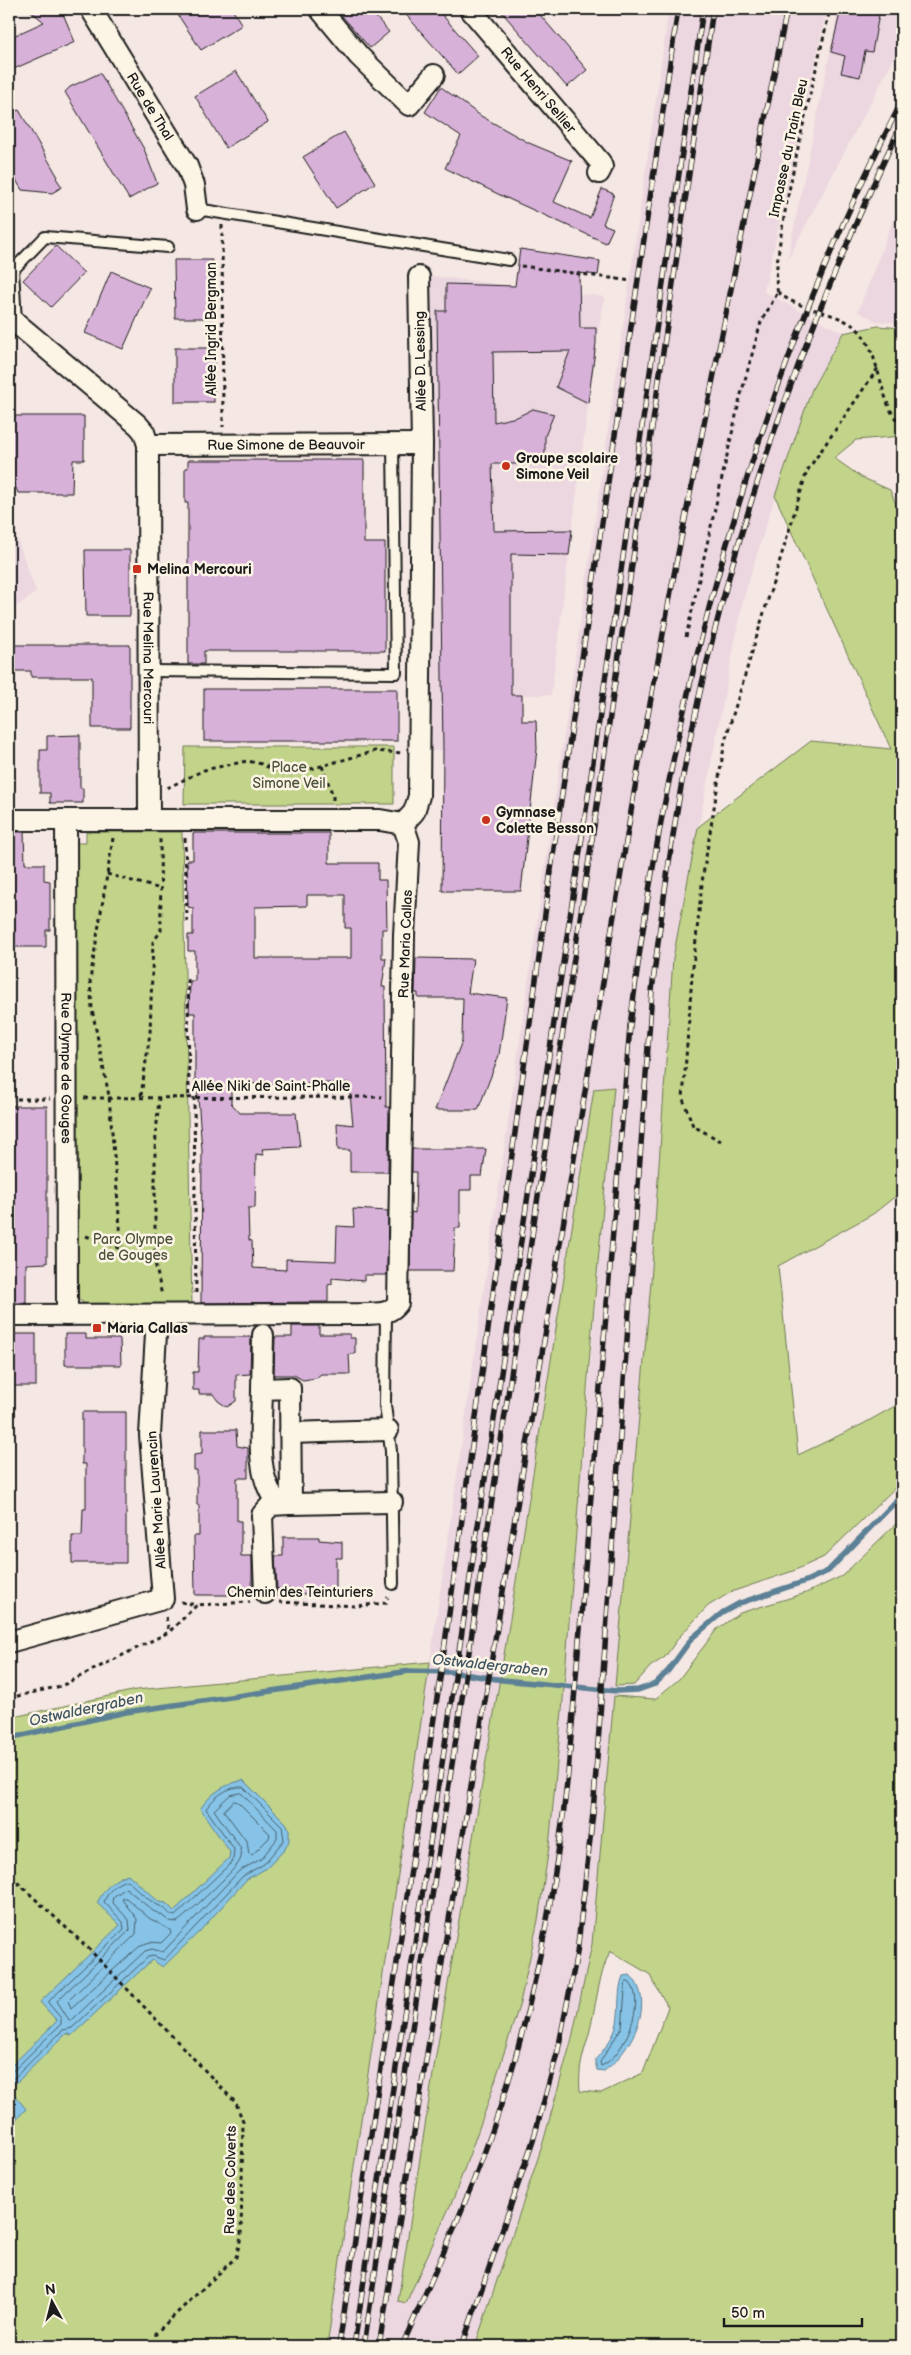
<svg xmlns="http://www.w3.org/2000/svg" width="911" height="2355" font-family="'Balsamiq Sans',sans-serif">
  <rect width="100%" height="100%" fill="#f5e7e3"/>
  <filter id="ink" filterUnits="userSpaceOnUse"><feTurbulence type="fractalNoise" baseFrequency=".02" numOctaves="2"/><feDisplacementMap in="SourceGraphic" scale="10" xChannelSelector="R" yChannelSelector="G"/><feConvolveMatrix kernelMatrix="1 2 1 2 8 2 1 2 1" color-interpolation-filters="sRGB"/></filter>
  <g filter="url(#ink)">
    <g fill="#ecd7e0" fill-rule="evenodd">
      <path d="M 669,9 L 827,9 L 764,292 L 843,333 L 812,389 L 775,496 L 743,600 L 673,958 L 651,1282 L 605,1820 L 592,1944 L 572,2038 L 542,2146 L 475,2346 L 327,2346 L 430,1662 ZM 613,1087 L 563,1700 L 549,1847 L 538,1920 L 520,2003 L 486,2109 L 454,2197 L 410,2295 L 398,2301 L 435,2061 L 509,1625 L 594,1089 Z"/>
      <polygon points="839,9 902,9 902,43 787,261"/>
      <polygon points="902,196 902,324 877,321 858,312"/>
      <polygon points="431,276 605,297 596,342 551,695 522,695 522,721 536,721 537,750 430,751"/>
      <polygon points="9,516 36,592 9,612"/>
    </g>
    <g fill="#c1d48a" stroke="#6e7853" fill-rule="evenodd">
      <polygon points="878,326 902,328 902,436 856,440 834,458 861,477 890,490 902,519 902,1191 873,1214 778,1266 798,1455 863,1424 902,1402 902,1481 824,1557 793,1571 731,1592 708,1606 679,1637 665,1657 651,1666 634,1685 615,1686 651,1282 673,958 698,827 811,741 891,749 775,496 812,389 843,333"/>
      <polygon points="185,747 394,747 394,804 184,804"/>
      <polygon points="86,832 182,832 192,1305 88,1306 75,1297 73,843 86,843"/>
      <polygon points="614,1087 590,1351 563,1700 549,1847 538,1920 520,2003 486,2109 454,2197 406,2303 398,2301 435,2061 509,1625 594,1089"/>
      <path d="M 902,1518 L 902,2346 L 475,2346 L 542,2146 L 572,2038 L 592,1944 L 614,1696 L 655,1699 L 679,1679 L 717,1629 L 740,1613 L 806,1593 L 842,1576 ZM 610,1951 L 649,1974 L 668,2007 L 643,2073 L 601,2093 L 580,2091 C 578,2068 583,2055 589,2034 C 596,2006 598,1978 610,1951 Z"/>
      <polygon points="430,1662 327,2346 9,2346 9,1718 136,1690"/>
    </g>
    <g fill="#86c3e6" stroke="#5c8095">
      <path d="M 243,1780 L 286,1823 L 289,1829 L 289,1841 L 285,1849 L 267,1868 L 247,1879 L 199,1932 L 163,1967 L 152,1960 L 71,2036 L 67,2033 L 10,2089 L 26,2109 L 9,2127 L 9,2068 L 57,2021 L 40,2002 L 120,1925 L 97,1903 C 104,1889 113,1879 128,1874 L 159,1902 L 166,1903 L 174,1911 L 229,1858 L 230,1852 L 200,1809 C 212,1792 224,1785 243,1780 Z"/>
      <path d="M 630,1975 C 658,2002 630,2053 604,2071 L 597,2070 L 595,2060 C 603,2051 615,2036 617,2023 C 620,2007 617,1991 623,1976 Z"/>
    </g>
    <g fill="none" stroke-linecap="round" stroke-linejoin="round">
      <g stroke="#465f6d" stroke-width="1">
        <path d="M 241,1793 L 277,1830 L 277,1839 L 261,1859 L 239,1871 L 163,1952 L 152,1949 L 145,1951 L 72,2020 L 69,2020 L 57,2001 L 130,1930 L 129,1920 L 112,1902 L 113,1897 L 126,1888 L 153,1911 L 160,1914 L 169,1921 L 177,1922 C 183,1919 236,1869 239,1862 C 242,1857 242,1852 240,1847 L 214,1810 L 230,1795 Z"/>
        <polygon points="234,1801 238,1802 270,1834 269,1838 252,1855 249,1854 247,1842 224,1811"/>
        <polygon points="123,1898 126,1898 149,1918 170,1930 171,1933 161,1943 150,1942 141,1945 71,2008 68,2001 136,1934 137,1919 123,1901"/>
        <path d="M 626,1982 L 629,1982 C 648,2001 623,2058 601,2066 L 600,2062 L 622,2027 Z"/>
        <path d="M 9,2072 L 14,2070 L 61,2024 L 61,2018 L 49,2004 L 49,2001 L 124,1929 L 123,1922 L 104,1902 C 107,1893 116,1882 127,1880 C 138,1890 149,1902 162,1907 C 168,1910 168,1915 175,1916 L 233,1861 L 234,1849 L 206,1809 C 214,1797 228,1786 243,1787 L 282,1826 L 284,1840 L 264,1864 L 243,1876 L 164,1960 L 153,1956 L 148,1957 L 72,2028 L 63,2030 L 9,2083"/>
      </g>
      <polyline stroke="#5c8095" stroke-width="5.5" points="9,1738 126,1712 410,1671 450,1672 503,1680 617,1691 638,1690 655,1684 668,1671 692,1638 722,1613 740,1603 806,1581 828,1571 902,1495"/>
    </g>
    <g fill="#d8b1d9" stroke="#1c1c1c" fill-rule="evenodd">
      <polygon points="28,9 61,9 75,42 9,71 9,38 44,22"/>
      <polygon points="174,9 232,9 242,25 201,50"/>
      <polygon points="336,9 369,9 389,32 370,48"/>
      <polygon points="401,9 437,9 478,56 458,74"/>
      <polygon points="499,9 535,9 587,70 567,87"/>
      <polygon points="841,9 880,9 872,52 865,51 860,77 841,73 845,56 831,52"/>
      <polygon points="236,71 268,122 226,148 195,96"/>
      <polygon points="100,73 144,149 157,183 129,199 65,92 70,87"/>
      <polygon points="441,87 481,116 529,143 572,161 554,202 590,218 602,189 614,194 603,224 613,228 606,243 500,195 445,168 461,136 425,112"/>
      <polygon points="19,110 58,177 56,178 62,187 52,193 22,190 9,168 9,114"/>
      <polygon points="344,132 375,183 336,208 303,157"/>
      <polygon points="56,246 84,273 51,307 23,280"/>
      <polygon points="520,249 600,261 598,275 579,273 580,328 596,328 596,343 588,403 556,387 570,351 493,352 494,422 517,417 533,409 554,414 545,436 545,464 492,464 494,531 572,530 569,555 511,554 511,695 522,695 522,721 536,721 537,749 521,891 442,891 443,750 437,311 446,311 446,284 515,286"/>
      <polygon points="174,260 212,260 213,318 175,318"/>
      <polygon points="111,271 150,288 123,349 85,333"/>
      <rect x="175" y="348" width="39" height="54"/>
      <polygon points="9,416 84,416 84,460 73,460 72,493 18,493 9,471"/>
      <polygon points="188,460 364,460 364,543 385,543 385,651 204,651 204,664 188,664 188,503 185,503 185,468 188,468"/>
      <polygon points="85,550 130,550 130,616 86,616"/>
      <polygon points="9,645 130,645 130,728 92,728 92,677 31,677 31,671 9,671"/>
      <rect x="204" y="689" width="193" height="52"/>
      <polygon points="80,735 80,788 83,788 83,803 50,803 50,793 40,793 40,750 47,750 47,736"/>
      <polygon points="9,832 24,832 25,864 44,864 44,880 50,881 50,930 46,930 46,947 9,947"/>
      <path d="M 193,833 L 329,833 L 329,863 L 378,863 L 378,880 L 386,880 L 387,929 L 382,929 L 382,958 L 386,958 L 382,987 L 385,987 L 386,1107 L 389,1107 L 388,1172 L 350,1172 L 350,1150 L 338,1150 L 337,1123 L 353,1125 L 349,1083 L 231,1084 L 231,1103 L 240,1113 L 296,1113 L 300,1147 L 262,1149 L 264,1155 L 256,1154 L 255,1208 L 248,1208 L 249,1240 L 252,1241 L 253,1268 L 286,1270 L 286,1259 L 336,1261 L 337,1226 L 354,1227 L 353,1209 L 388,1211 L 387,1275 L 364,1275 L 364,1281 L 332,1278 L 332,1284 L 328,1285 L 328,1302 L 201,1303 L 202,1150 L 197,1084 L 195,1084 L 195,1013 L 189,1013 L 190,981 L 195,981 L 195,951 L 188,951 L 188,935 L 193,935 L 193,908 L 188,907 L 187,860 L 193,860 ZM 307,895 L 345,895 L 345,928 L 351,928 L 351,958 L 255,958 L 255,907 L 307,906 Z"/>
      <polygon points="416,958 473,959 468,993 507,998 499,1055 478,1110 435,1110 462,1041 463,998 418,998 418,993 415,993"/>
      <polygon points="9,1106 47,1106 47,1263 26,1264 26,1303 9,1303"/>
      <polygon points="412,1149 486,1149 482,1176 471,1176 471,1190 460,1190 460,1228 455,1228 453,1271 410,1271 411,1212 415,1213 416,1172 412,1172"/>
      <polygon points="292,1326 319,1326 319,1334 350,1334 350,1338 355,1338 355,1354 349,1354 350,1374 321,1374 316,1378 303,1380 294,1375 274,1375 275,1337 292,1337"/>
      <rect x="9" y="1334" width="27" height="52"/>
      <polygon points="65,1334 86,1334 86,1339 120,1339 121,1365 65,1365"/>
      <polygon points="204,1337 251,1337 250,1374 236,1375 236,1401 227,1407 218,1401 213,1394 199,1394 199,1390 193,1390 193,1372 198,1372 199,1339 204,1339"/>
      <polygon points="82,1412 126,1412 126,1563 72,1563 72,1536 82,1536 83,1509 86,1509 86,1464 82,1464"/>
      <polygon points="202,1430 236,1430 237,1446 248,1448 248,1478 237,1478 237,1521 241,1521 241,1556 252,1556 252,1595 195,1595 194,1536 199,1536 199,1505 197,1505 197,1470 194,1470 194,1455 202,1454"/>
      <polygon points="283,1537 319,1537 319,1540 342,1542 342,1558 336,1558 336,1589 334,1588 334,1594 290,1594 290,1589 277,1589 275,1556 283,1556"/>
    </g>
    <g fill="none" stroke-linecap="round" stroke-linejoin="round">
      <g stroke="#1c1c1c" stroke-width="14">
        <g id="lane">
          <polyline points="197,209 509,260"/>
          <polyline points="16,322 13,270 45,237 168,247"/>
          <polyline points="149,671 396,673 393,444"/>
          <polyline points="386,1313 385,1405 391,1451 393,1584"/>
        </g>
      </g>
      <g stroke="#1c1c1c" stroke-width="24">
        <g id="street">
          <path id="s1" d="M 91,9 L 187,166 L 194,185 L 197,209"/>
          <polyline points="320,9 359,56 409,105 434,75"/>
          <path id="s2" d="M 470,9 L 600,162 L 602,167 L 599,173"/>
          <path id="s3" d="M 9,317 L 138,425 L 144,432 L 148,445 L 149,820"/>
          <path id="s4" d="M 148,445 L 422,444"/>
          <path d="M 9,820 L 380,820 L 403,824 L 409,842 L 404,935 L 398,1303 C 389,1315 379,1313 365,1314 L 9,1315"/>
          <path id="s5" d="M 66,820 L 67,1315"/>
          <polyline points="403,824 414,812 419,796 422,444 419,277"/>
          <polyline points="262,1389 263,1335"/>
          <polyline points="290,1433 388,1430"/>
          <path d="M 279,1504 C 253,1478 262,1423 262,1389 L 290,1388 L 291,1504 L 392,1502"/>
          <polyline points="265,1593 262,1515 271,1505 289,1504"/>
          <polyline points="9,1642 163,1599 150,1435 156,1334 152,1315"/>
        </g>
      </g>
      <g stroke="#1c1c1c" stroke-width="3" stroke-dasharray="4 4" stroke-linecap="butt">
        <polyline points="222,225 223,427"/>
        <polyline points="521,266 632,281"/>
        <path d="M 778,292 C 766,266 821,51 830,9"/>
        <path d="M 778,292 C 799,312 841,310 860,332 C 881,355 880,409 902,425"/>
        <polyline points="686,637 740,398 761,322 778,292"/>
        <polyline points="322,766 333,796 333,801"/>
        <polyline points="167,788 204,770 247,761 262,764 279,773 293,774 375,751 402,753"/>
        <polyline points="113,838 90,980 92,1009 109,1096 122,1251"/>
        <polyline points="185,838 187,922"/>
        <polyline points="107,874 161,889"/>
        <polyline points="188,979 189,1097"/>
        <polyline points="141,1096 150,1033 153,942 161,931 160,837"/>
        <polyline points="159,1097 155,1149 155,1262 162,1296"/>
        <polyline points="194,1097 196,1296"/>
        <polyline points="84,1098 382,1097"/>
        <polyline points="9,1099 50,1099"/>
        <polyline points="721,1141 693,1126 683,1099 692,976 703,875 725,741 807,471 878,368"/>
        <polyline points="86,1236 155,1262"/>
        <polyline points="181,1602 197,1605"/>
        <polyline points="279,1602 356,1606 386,1603 388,1597"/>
        <polyline points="166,1617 169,1632"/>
        <polyline points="9,1698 61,1686 169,1632 197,1605 250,1602"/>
        <polyline points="9,1884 18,1883 88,1948 236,2103 243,2122 241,2237 236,2257 156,2333 155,2346"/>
      </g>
      <use href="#lane" stroke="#fcf5e5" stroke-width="10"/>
      <use href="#street" stroke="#fcf5e5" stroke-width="20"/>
      <g stroke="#1c1c1c" stroke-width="5.5">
        <g id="rail">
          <polyline points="339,2346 442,1665 555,841 678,9"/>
          <polyline points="354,2346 584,824 703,9"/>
          <polyline points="364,2346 594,826 713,9"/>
          <polyline points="379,2346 639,763 676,564 787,9"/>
          <path d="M 402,2346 C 437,2267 474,2188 501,2105 C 536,1997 556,1886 568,1773 L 630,1026 C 668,706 754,388 902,101"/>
          <path d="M 462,2346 L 533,2141 L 558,2050 L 577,1953 L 593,1813 L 652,991 C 661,916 671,840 685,765 C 727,542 804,327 902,123"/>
        </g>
      </g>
      <use href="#rail" stroke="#fcf5e5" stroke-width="4" stroke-dasharray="11" stroke-linecap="butt"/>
    </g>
  </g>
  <g fill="#c8321e" stroke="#fcf5e5" stroke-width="2">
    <circle cx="506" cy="466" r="5"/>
    <rect x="132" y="564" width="10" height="10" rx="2.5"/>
    <circle cx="486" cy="820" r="5"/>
    <rect x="92" y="1323" width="10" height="10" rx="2.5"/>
  </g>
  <g text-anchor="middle" stroke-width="5" stroke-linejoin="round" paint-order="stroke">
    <g font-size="14" fill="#1c1c1c" stroke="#fcf5e5">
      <text dy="5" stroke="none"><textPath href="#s2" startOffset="106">Rue Henri Sellier</textPath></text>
      <text dy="5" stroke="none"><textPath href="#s1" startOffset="114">Rue de Thal</textPath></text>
      <text transform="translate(788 148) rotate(-78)" y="5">Impasse du Train Bleu</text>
      <text transform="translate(211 329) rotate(-90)" y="5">Allée Ingrid Bergman</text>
      <text transform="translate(420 361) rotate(-91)" y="5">Allée D. Lessing</text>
      <text dy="5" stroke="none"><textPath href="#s4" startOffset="138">Rue Simone de Beauvoir</textPath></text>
      <text dy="5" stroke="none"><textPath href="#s3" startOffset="404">Rue Melina Mercouri</textPath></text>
      <text transform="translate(405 944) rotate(-88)" y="5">Rue Maria Callas</text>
      <text dy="5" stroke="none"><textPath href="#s5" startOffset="248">Rue Olympe de Gouges</textPath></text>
      <text x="271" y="1091">Allée Niki de Saint-Phalle</text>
      <text transform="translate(156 1500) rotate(-94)" y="5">Allée Marie Laurencin</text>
      <text x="300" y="1597">Chemin des Teinturiers</text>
      <text transform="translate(230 2180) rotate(-89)" y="5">Rue des Colverts</text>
    </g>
    <g font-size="14" font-weight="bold" fill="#1c1c1c" stroke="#fcf5e5" text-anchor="start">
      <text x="516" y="463">Groupe scolaire<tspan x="516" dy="16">Simone Veil</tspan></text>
      <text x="147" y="574">Melina Mercouri</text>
      <text x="496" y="817">Gymnase<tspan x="496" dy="16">Colette Besson</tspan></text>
      <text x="107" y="1333">Maria Callas</text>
    </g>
    <g font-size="14" fill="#4e533d" stroke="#fcf5e5">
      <text x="289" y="772">Place<tspan x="289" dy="16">Simone Veil</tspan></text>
      <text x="133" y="1244">Parc Olympe<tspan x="133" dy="16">de Gouges</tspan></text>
    </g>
    <g font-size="15" font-style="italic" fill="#415663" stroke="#fcf5e5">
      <text transform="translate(490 1665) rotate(6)" y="5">Ostwaldergraben</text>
      <text transform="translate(86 1709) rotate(-12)" y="5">Ostwaldergraben</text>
    </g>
  </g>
  <rect width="911" height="2355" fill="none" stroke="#fcf5e5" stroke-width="30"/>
  <rect x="15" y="15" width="881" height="2325" fill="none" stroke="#1c1c1c" stroke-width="2" filter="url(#ink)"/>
  <g transform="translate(52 2302) rotate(353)" stroke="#fcf5e5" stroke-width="4" paint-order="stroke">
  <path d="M0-4L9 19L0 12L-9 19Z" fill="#1c1c1c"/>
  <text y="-8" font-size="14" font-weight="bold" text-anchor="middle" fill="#1c1c1c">N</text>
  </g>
  <path d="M724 2318v8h138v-8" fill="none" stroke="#1c1c1c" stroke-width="2.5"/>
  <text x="731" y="2318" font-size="15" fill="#1c1c1c" stroke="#fcf5e5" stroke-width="4" paint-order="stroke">50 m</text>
</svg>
